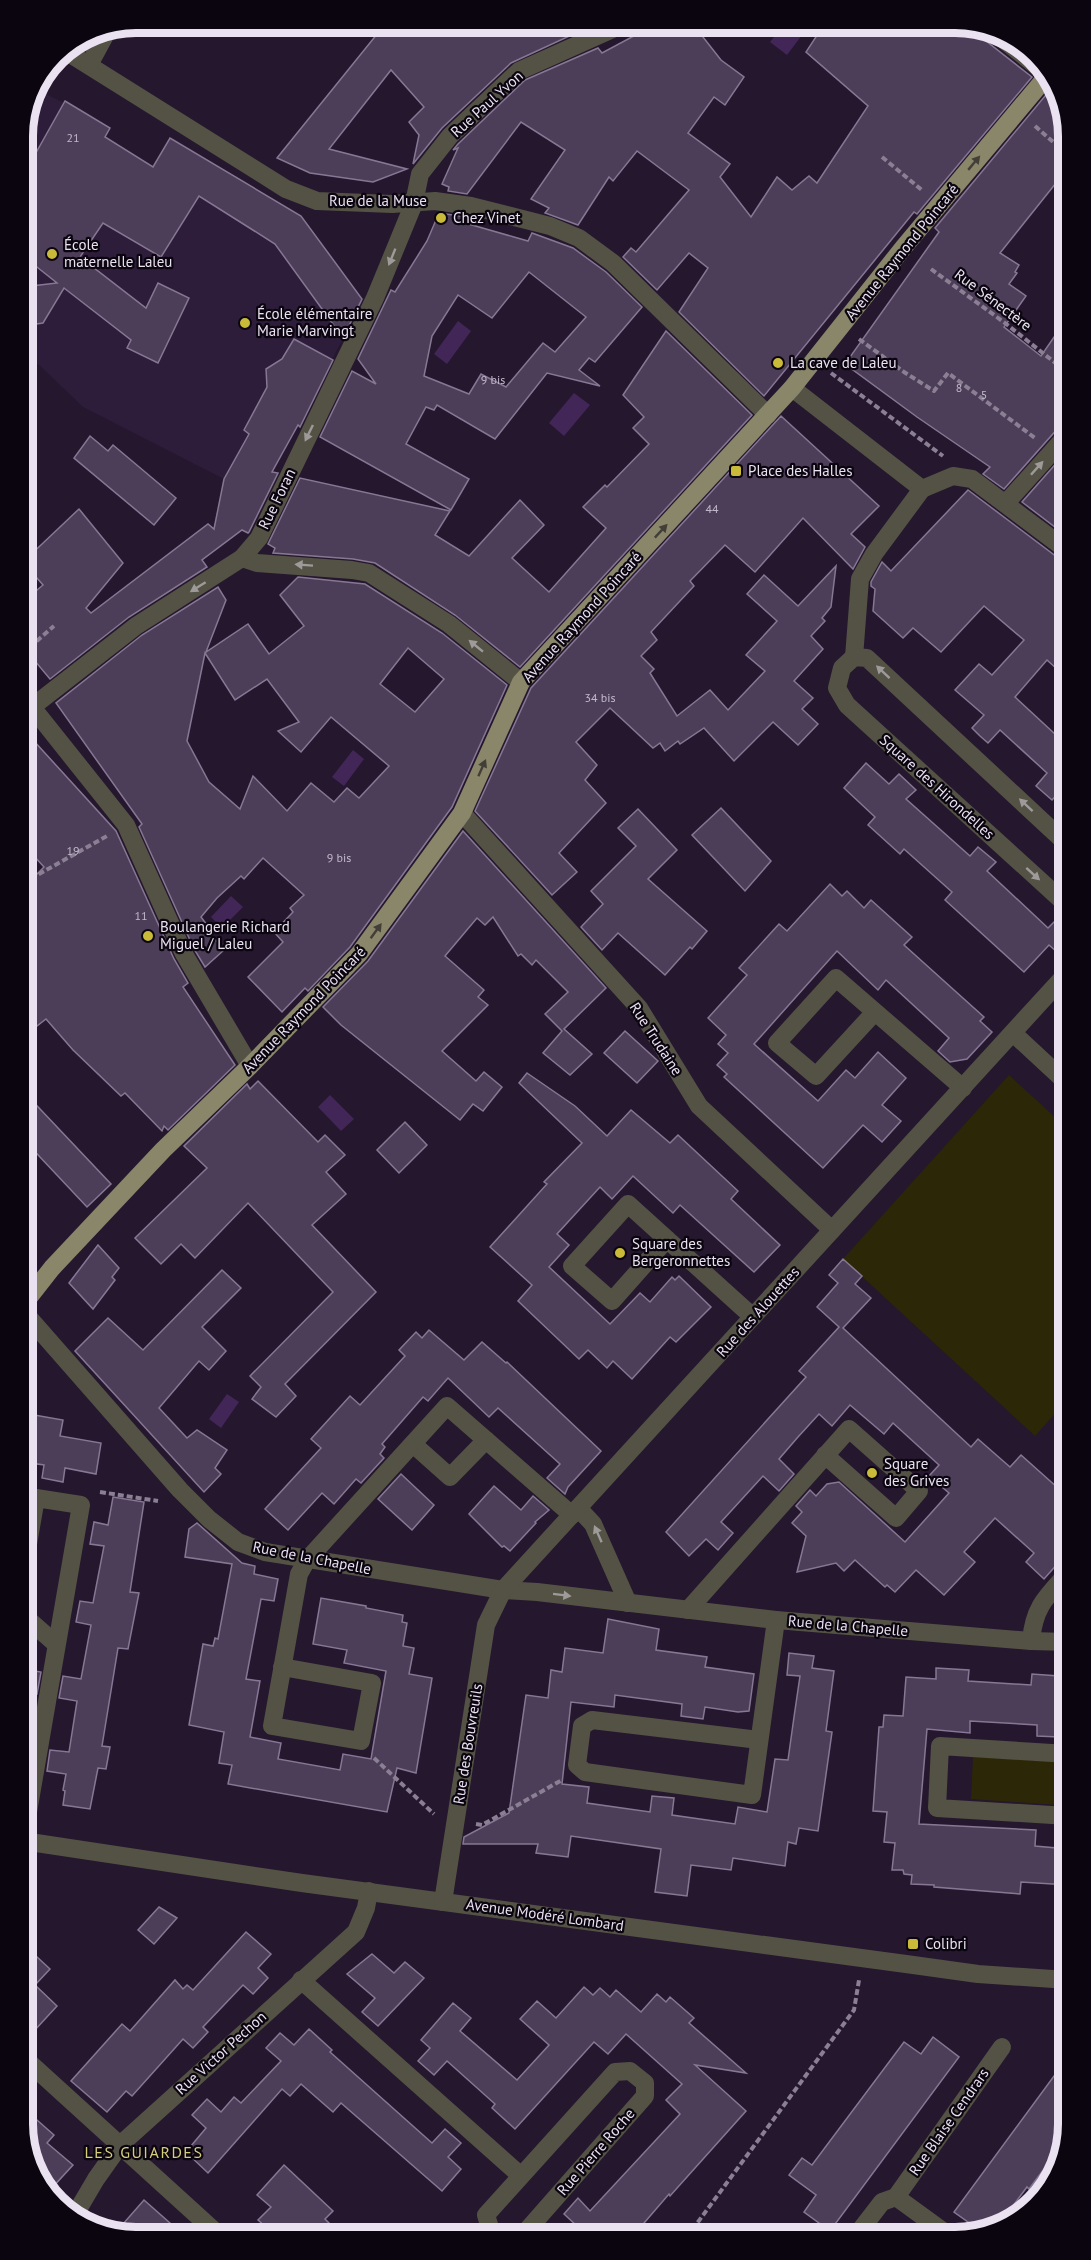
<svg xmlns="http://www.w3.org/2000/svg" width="1091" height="2260" font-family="'PT Sans',sans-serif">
  <rect width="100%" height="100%" fill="#24172e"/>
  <polygon fill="#2d1c3a" points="40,91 64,103 29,165 91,203 125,149 168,177 157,160 171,137 301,216 363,301 259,497 83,407 38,364 23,383 23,128"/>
  <g fill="#2c2807">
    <polygon points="1009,1075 1068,1129 1068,1399 1035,1436 843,1259"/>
    <polygon points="973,1757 1063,1762 1060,1805 971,1799"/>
  </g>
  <g fill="#432658">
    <polygon points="785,23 811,23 787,55 770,42"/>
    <polygon points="458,321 471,331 447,364 434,354"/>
    <polygon points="574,393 590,405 564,436 549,423"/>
    <polygon points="353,750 364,759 344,786 332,777"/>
    <polygon points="231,896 243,907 222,928 211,917"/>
    <polygon points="330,1095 354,1119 341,1131 318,1107"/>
    <polygon points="227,1394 239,1402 221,1428 209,1419"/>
  </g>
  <g fill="#4c3e58" stroke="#877794" stroke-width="1.5" fill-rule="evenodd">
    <polygon points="386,23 568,23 576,33 511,63 442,128 413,164 419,135 409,122 424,107 391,70 329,149 407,169 373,182 310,173 277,158"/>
    <polygon points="658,23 692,23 721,60 744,77 725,105 714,97 688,133 730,164 720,177 751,217 777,177 792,190 809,176 817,183 868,106 806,52 825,23 963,23 1032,77 917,214 914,212 764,396 679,312 708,268 689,253 657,290 623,257 631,248 636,252 689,190 637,151 613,181 609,177 578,225 545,213 549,208 531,199 565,150 521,122 467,194 448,191 449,187 442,184 458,148 453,150 458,144 525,80 598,48 602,53"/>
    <polygon points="1050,90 1061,99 1068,135 1068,168 1000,253 1019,265 1015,272 1017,273 1009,284 1026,296 1004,327 1041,356 1068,317 1068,423 1060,426 1004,489 983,474 990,467 917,417 845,364 939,232 935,228"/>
    <polygon points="65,101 110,128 105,137 153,167 170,138 301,216 362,299 343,338 275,244 199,196 161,257 103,223 80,257 146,308 158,283 189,298 158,363 127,348 131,340 64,288 43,323 23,326 23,287 57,283 23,256 23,176"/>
    <path d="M 439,213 L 467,217 L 465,223 L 528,241 L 532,233 L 573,248 L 606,272 L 642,307 L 595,362 L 589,358 L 579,370 L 600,386 L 547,373 L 495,439 L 437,405 L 434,410 L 426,407 L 406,444 L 469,479 L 451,510 L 320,437 L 352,371 L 376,384 L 358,359 L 391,290 L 395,292 L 427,241 ZM 529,272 L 586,317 L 555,352 L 543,343 L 506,387 L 481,374 L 469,394 L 424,376 L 432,336 L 458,295 L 492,318 Z"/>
    <polygon points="666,331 752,415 520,667 455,615 375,563 353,559 273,553 275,548 268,544 300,478 450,511 435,535 469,556 520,500 544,525 512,558 549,592 606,528 583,507 605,485 607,487 649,444 633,428 644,417 623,395"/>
    <polygon points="294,339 333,360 300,427 298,425 272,472 278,473 249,532 248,533 242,530 202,560 207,567 129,617 50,679 35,661 23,673 23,602 43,585 23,562 79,509 123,563 86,608 91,613 208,524 214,529 224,479 249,434 244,430 267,387 266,369 282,359"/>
    <polygon points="781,416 879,506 851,534 865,547 853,569 803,518 755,572 725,545 690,581 694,586 651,632 657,640 641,656 654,669 650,673 677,716 710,690 728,710 765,671 746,655 777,621 747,594 764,575 798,606 836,566 831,607 822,618 825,621 811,636 823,649 794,681 813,698 802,709 818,724 798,745 773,722 734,761 704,728 680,744 678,741 665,751 660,743 653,748 610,708 576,742 597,765 585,780 606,803 559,853 577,872 552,895 475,811 531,688"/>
    <polygon points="90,436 108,451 113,445 176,498 154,525 74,458"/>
    <polygon points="1068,450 1068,537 1022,502"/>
    <polygon points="968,490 1061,560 1068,562 1068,679 1047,660 1015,697 1056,735 1068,721 1068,793 1063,788 1052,800 1036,786 1047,773 1000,730 988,743 980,736 972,728 984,715 955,690 979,664 992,675 1024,640 984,606 941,652 913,628 903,638 873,611 875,589 871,586 871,582 882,562 891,571"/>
    <path d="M 298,577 L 365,584 L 442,633 L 507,685 L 452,807 L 350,947 L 308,991 L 305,988 L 282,1012 L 248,977 L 283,942 L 274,932 L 293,912 L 290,908 L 304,895 L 263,858 L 244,879 L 241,876 L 217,898 L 201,917 L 207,925 L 205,927 L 224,950 L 205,967 L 194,949 L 139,827 L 142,824 L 56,703 L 142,635 L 218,587 L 226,600 L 206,652 L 248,624 L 269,654 L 304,626 L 280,595 ZM 408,648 L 444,679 L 415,712 L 380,684 ZM 205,653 L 235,700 L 267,679 L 299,722 L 278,731 L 301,752 L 331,717 L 389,766 L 359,798 L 347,788 L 334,802 L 311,783 L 287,811 L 253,776 L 240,809 L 209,782 L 187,741 Z"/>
    <polygon points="23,729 116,831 174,959 188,983 183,987 235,1065 168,1130 164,1126 162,1131 125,1093 121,1096 73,1050 46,1019 23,1037 23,888 44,867 23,844"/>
    <polygon points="866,763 889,784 899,774 916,790 906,799 970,856 978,847 996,862 987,871 1048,928 1061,915 1068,917 1068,939 1057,952 1049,945 1024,972 945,900 952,892 904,849 900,854 868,825 875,817 844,788"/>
    <polygon points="721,808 771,861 745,891 692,835"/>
    <polygon points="638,809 677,850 648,879 707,931 692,949 690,947 665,975 618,933 602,950 581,927 603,904 591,891 636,846 618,828"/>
    <polygon points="463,831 606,988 564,1029 592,1054 570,1075 543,1053 562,1031 545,1014 568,992 536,960 532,965 521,954 518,956 493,917 485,925 477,918 445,956 484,990 478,997 488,1005 442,1051 476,1081 484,1072 502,1087 483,1111 473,1104 460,1120 341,1025 323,1007 368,961"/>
    <polygon points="830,884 842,896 847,891 864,908 871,900 912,937 904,945 984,1017 980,1021 992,1032 967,1059 950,1062 938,1051 949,1038 886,980 878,990 837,951 754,1044 818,1101 846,1070 855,1078 878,1052 906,1078 882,1105 901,1121 882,1142 863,1125 823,1168 724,1077 727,1074 717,1065 728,1053 718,1044 726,1035 708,1018 747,975 739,968 779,924 787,931"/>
    <polygon points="625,1031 658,1061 637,1083 604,1053"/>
    <polygon points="527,1073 575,1106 607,1136 631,1110 670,1143 678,1135 738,1191 731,1199 780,1245 754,1272 680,1205 673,1213 633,1176 612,1199 600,1187 557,1234 569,1245 549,1267 610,1324 640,1293 650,1302 672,1277 675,1280 679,1276 711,1307 676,1342 670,1337 632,1379 613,1361 607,1368 588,1350 579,1359 518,1301 532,1285 490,1247 547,1184 544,1182 582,1143 519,1083"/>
    <polygon points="258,1081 318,1142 325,1135 345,1155 326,1172 346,1194 312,1225 376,1292 285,1384 296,1396 276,1417 252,1399 261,1387 250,1376 333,1292 248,1203 195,1258 181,1244 161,1264 135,1238 207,1168 184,1146 247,1084 250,1089"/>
    <polygon points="23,1091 111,1184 87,1207 23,1139"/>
    <polygon points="405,1122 427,1145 399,1173 377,1150"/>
    <polygon points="98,1245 119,1268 112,1277 115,1280 93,1309 69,1283"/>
    <polygon points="843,1259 862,1276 855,1284 871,1298 843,1328 971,1447 978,1439 1010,1467 1021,1455 1068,1497 1068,1532 1057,1545 1067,1553 1044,1579 1026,1562 1034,1553 995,1518 964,1552 975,1562 944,1595 916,1570 895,1592 887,1585 885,1587 855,1560 844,1571 836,1563 797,1572 806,1536 792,1523 802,1512 796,1506 810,1490 816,1496 827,1484 839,1482 905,1542 949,1493 929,1476 939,1465 893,1423 884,1434 850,1405 832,1426 819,1414 798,1437 779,1459 794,1474 779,1491 763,1476 721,1522 733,1533 718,1550 706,1539 689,1556 666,1532 806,1377 799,1371 839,1327 817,1307 838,1283 829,1275"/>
    <polygon points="222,1270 241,1288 202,1327 226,1351 209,1370 199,1361 159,1408 187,1438 197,1430 227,1450 215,1468 221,1474 204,1492 75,1351 108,1318 143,1350"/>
    <polygon points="429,1330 464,1360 482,1342 506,1363 507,1362 601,1451 568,1487 565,1494 547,1478 560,1464 498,1408 489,1417 448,1378 428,1401 423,1397 382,1444 385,1447 380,1454 384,1458 361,1483 356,1479 334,1504 322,1493 288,1530 265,1509 321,1448 311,1439 350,1396 360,1405 405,1356 399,1350 416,1332 422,1338"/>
    <polygon points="23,1413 63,1420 60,1436 101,1443 96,1474 65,1468 63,1482 42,1478 44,1465 23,1462"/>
    <polygon points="401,1474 434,1505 412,1530 378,1499"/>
    <polygon points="494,1486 521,1510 533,1496 549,1510 535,1522 536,1523 510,1551 504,1546 502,1547 469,1514"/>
    <polygon points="113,1497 144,1502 130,1592 139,1593 128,1649 118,1648 102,1746 110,1747 106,1769 98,1768 90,1809 63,1805 65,1791 63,1790 66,1774 47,1771 50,1750 69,1752 77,1701 59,1698 63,1676 81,1679 91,1625 76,1622 80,1601 93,1603 104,1546 90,1544 94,1522 108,1525"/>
    <polygon points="197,1523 242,1563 255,1566 254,1574 278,1579 274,1601 261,1599 246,1679 260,1681 250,1737 281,1743 278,1759 340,1770 343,1754 371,1759 386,1671 344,1663 347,1650 313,1644 321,1598 366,1606 366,1608 403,1615 402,1622 407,1623 403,1646 414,1648 409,1674 432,1678 416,1773 397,1768 387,1812 228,1784 232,1765 219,1763 224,1732 189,1725 203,1644 213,1646 215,1638 218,1639 232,1564 185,1557 189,1529"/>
    <polygon points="608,1619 659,1629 656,1650 707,1657 705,1667 754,1674 749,1711 738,1712 705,1707 703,1719 681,1716 682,1704 615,1695 614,1707 571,1702 562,1784 589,1787 587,1803 650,1812 652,1796 674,1798 672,1815 735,1824 738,1807 767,1812 775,1759 788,1760 794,1717 800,1676 787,1675 789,1653 814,1656 812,1668 834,1671 826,1731 832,1732 818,1831 799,1828 796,1844 788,1842 785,1866 733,1858 731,1870 691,1865 687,1896 655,1892 661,1849 571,1836 568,1857 536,1853 538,1844 463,1844 464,1837 509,1813 526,1695 548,1698 551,1670 562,1672 565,1648 603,1653"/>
    <polygon points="936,1668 969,1670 968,1681 1031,1685 1032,1674 1059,1676 1059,1686 1068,1687 1068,1727 1060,1726 1059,1737 1037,1736 1037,1725 970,1721 970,1733 927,1729 919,1824 1036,1830 1035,1846 1068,1849 1068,1885 1021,1882 1020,1894 934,1887 934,1885 911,1884 912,1875 904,1874 903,1870 892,1870 895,1843 884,1842 887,1812 873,1811 879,1727 883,1727 884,1715 903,1716 906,1677 936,1679"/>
    <polygon points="23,1669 41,1672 37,1694 23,1691"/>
    <polygon points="159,1907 177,1918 154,1944 138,1930"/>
    <polygon points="246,1932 271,1954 258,1968 268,1978 253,1994 243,1985 203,2027 208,2032 193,2048 183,2039 132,2096 126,2091 107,2112 71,2081 122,2024 130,2031 175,1980 183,1989 187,1985 193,1990"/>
    <polygon points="23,1944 50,1969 35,1985 57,2006 35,2030 23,2018"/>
    <polygon points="372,1954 394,1973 405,1962 424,1978 378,2026 362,2012 375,1998 347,1974"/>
    <polygon points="584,1987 593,1995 600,1988 610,1997 616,1990 641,2012 657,1994 666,2002 670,1997 694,2018 689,2023 746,2073 695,2065 746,2111 670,2196 669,2194 632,2237 568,2237 578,2227 564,2214 578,2198 590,2211 680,2114 666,2100 682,2084 626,2034 608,2054 594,2042 515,2129 492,2108 495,2104 447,2061 434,2075 418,2061 430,2048 421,2040 453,2003 471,2018 460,2031 517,2080 549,2045 520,2019 537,2001 556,2018"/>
    <polygon points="309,2029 332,2050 330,2052 432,2143 445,2129 461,2143 448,2157 461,2169 442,2191 341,2103 333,2112 301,2084 290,2096 282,2089 208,2173 186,2152 206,2128 192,2115 207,2099 221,2112 234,2097 241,2103 281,2061 266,2048 280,2033 294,2045"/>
    <polygon points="933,2037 959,2057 830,2231 804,2212 816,2195 789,2175 802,2158 812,2165 904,2042 921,2054"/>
    <polygon points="1068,2057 1068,2125 1062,2145 1029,2189 1027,2187 995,2230 982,2232 954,2212"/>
    <polygon points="37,2120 54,2135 47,2143 73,2165 50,2190 31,2167 22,2124 22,2122 30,2129"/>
    <polygon points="284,2165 333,2211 325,2219 331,2225 320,2237 277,2237 258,2220 271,2207 257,2195"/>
    <polygon points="144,2200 170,2223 157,2237 128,2237 115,2233"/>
  </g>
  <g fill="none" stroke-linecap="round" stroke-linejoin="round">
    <g stroke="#8a7f93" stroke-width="4" stroke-dasharray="6 3" stroke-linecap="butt">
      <polyline points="1035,126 1068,155"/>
      <polyline points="882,157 923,191"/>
      <polyline points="931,269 1005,323 1068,373"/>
      <polyline points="859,339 904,372 934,391 948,373 1035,438"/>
      <polyline points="831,373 943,456"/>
      <polyline points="23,653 54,626"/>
      <polyline points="23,883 107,836"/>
      <polyline points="100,1492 158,1501"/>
      <polyline points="374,1758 434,1814"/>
      <polyline points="476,1824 482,1825 562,1780"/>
      <polyline points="687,2237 854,2010 859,1980"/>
    </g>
    <g stroke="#535244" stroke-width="18">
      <polyline points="1000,37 1044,72"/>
      <polyline points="64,50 286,189 317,201 392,204 435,201 471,206 550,226 579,238 613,263 768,415"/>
      <polyline points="89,65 109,28"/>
      <polyline points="792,388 922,489 953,476 972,479 1068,551"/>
      <polyline points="1006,503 1068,434"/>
      <polyline points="242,558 257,563 352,570 369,573 449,624 521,682"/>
      <polyline points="854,657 860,579 874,554 922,489"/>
      <polyline points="23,703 32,707 126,825 184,954 250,1066"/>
      <polyline points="32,707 136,626 242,558 259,538 375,298 414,203 420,174 450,136 519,71 626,23"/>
      <polyline points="462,813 639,1008 699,1106 832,1230"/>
      <polyline points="1068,906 847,705 837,688 842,668 854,657 867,658 1068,845"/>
      <polyline points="874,1013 816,1076 777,1043 836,978 963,1088"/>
      <polyline points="1013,1033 1068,1084"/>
      <polyline points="667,1239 612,1301 572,1266 628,1204 753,1317"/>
      <polyline points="23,1311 180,1490 209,1519 238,1542 265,1552 503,1590 537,1592 776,1620 1031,1641 1068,1642"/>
      <polyline points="413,1444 450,1477 486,1440"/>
      <polyline points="578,1508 593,1524 628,1603"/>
      <polyline points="23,1573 36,1498 81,1505 23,1841"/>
      <polyline points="688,1610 849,1429 919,1491 896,1518 825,1455"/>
      <polyline points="23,1615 56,1644"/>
      <path d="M 1031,1641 C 1034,1607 1046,1597 1068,1573"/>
      <polyline points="282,1667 372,1683 361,1741 272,1726 299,1574 307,1560 447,1406 572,1515"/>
      <polyline points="759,1740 592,1720 582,1726 577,1765 585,1772 752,1795 776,1620"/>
      <polyline points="1068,1816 937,1808 940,1746 1068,1754"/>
      <polyline points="23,1841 302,1883 906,1964 978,1974 1068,1980"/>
      <polyline points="443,1902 486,1625 503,1590 1068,972"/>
      <polyline points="301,1980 520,2175"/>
      <polyline points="23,2057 221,2237"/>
      <polyline points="73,2218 96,2179 120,2145 356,1932 366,1908 369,1891"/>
      <polyline points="502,2237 490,2228 486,2215 615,2072 630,2071 645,2083 645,2096 522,2236 517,2237"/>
      <polyline points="855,2237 882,2202 896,2197"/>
      <polyline points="951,2237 896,2197 1002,2047"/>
    </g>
    <polyline stroke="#89866a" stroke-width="18" points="23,1305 52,1268 163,1150 250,1066 359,954 462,813 521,682 792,388 903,248 1047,76"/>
  </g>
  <defs><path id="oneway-solid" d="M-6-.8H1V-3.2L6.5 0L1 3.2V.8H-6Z" transform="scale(1.5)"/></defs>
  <g fill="#433f38">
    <use href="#oneway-solid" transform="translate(974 163) rotate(-50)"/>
    <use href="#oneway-solid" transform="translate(661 531) rotate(-47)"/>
    <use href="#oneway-solid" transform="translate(482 768) rotate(-66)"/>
    <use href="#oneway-solid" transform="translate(376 931) rotate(-54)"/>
  </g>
  <g fill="#9e9a9a">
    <use href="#oneway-solid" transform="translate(392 257) rotate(112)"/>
    <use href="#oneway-solid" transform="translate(309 433) rotate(116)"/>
    <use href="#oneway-solid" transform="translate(1037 468) rotate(-48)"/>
    <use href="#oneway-solid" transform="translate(304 565) rotate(-176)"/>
    <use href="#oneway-solid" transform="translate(198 587) rotate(148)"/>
    <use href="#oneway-solid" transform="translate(476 646) rotate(-141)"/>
    <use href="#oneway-solid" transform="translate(883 672) rotate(-137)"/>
    <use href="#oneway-solid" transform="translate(1026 805) rotate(-137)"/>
    <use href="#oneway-solid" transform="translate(1033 874) rotate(42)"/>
    <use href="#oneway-solid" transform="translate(598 1534) rotate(-114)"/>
    <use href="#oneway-solid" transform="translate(562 1595) rotate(7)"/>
  </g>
  <g fill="#caba39" stroke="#0a050f" stroke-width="2">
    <circle cx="441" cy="218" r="6"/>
    <circle cx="52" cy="254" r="6"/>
    <circle cx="245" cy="323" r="6"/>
    <circle cx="778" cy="363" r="6"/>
    <rect x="730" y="465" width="12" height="12" rx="3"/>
    <circle cx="148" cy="936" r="6"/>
    <circle cx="620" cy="1253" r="6"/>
    <circle cx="872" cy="1473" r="6"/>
    <rect x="907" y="1938" width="12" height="12" rx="3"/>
  </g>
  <g text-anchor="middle" stroke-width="4.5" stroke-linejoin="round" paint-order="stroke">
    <g font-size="12" fill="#c2b8cb">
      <text x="73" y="142">21</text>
      <text x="493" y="384">9 bis</text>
      <text x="959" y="392">8</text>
      <text x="984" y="399">5</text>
      <text x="712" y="513">44</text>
      <text x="600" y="702">34 bis</text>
      <text x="73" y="855">19</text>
      <text x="339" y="862">9 bis</text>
      <text x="141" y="920">11</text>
    </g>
    <g font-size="15" fill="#eae1f1" stroke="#0a050f">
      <text transform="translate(487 104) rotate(-42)" y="5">Rue Paul Yvon</text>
      <text x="378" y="206">Rue de la Muse</text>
      <text transform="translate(902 252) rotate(-51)" y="5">Avenue Raymond Poincaré</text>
      <text transform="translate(993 300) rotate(37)" y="5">Rue Sénectère</text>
      <text transform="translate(277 499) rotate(-64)" y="5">Rue Foran</text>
      <text transform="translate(582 617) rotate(-48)" y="5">Avenue Raymond Poincaré</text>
      <text transform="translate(937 787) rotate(42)" y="5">Square des Hirondelles</text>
      <text transform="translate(304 1010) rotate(-46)" y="5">Avenue Raymond Poincaré</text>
      <text transform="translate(656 1039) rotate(57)" y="5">Rue Trudaine</text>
      <text transform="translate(758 1312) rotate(-48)" y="5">Rue des Alouettes</text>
      <text transform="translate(312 1558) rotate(11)" y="5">Rue de la Chapelle</text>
      <text transform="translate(848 1626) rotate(5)" y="5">Rue de la Chapelle</text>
      <text transform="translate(468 1744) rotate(-81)" y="5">Rue des Bouvreuils</text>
      <text transform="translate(545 1915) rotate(8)" y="5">Avenue Modéré Lombard</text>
      <text transform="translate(221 2053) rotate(-42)" y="5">Rue Victor Pechon</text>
      <text transform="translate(949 2122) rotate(-55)" y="5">Rue Blaise Cendrars</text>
      <text transform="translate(596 2152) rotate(-49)" y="5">Rue Pierre Roche</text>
    </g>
    <g font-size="15" fill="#eae1f1" stroke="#0a050f" text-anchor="start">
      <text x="453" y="223">Chez Vinet</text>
      <text x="64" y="250">École<tspan x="64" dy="17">maternelle Laleu</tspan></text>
      <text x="257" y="319">École élémentaire<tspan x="257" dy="17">Marie Marvingt</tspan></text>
      <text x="790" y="368">La cave de Laleu</text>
      <text x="748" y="476">Place des Halles</text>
      <text x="160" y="932">Boulangerie Richard<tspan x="160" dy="17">Miguel / Laleu</tspan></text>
      <text x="632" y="1249">Square des<tspan x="632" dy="17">Bergeronnettes</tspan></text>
      <text x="884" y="1469">Square<tspan x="884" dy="17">des Grives</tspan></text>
      <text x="925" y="1949">Colibri</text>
    </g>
    <g font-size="16" letter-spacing="1.5" fill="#d7cd7e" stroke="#0a050f">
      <text x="144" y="2158">LES GUIARDES</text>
    </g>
  </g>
  <path d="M0 0H1091V2260H0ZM136 33H955A103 103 0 0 1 1058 136V2124A103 103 0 0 1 955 2227H136A103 103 0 0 1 33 2124V136A103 103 0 0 1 136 33Z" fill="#0a050f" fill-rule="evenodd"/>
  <path fill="none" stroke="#eae1f1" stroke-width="8" d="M136 33H955A103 103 0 0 1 1058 136V2124A103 103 0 0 1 955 2227H136A103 103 0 0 1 33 2124V136A103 103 0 0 1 136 33Z"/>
</svg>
